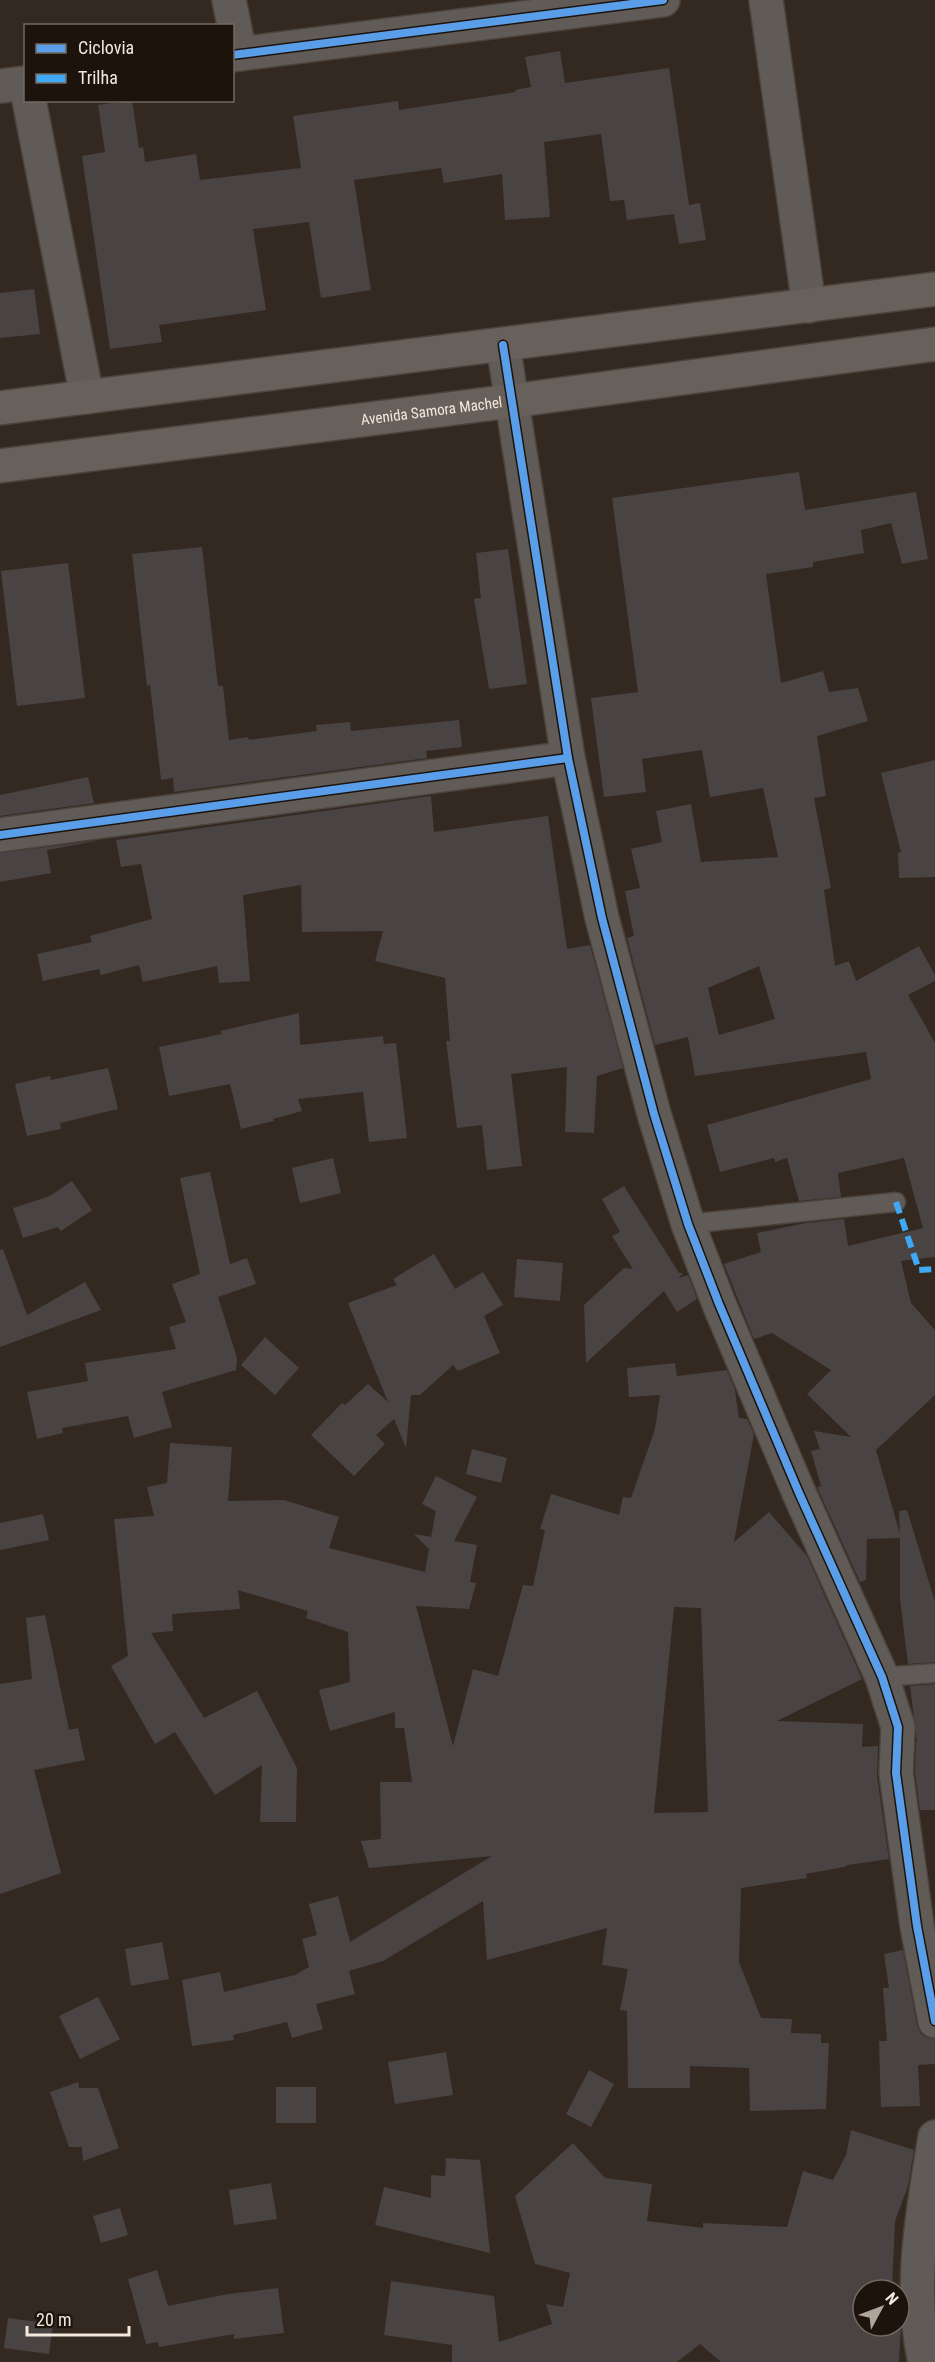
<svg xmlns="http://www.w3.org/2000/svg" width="935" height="2362" font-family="'Roboto Condensed',sans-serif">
  <rect width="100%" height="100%" fill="#332920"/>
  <g fill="#4a4344" fill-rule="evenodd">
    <polygon points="560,51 565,83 669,68 689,205 700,203 706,240 679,244 674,214 627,220 624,200 610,201 601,134 544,142 550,217 505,220 502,174 444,183 441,168 354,180 371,290 321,298 309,222 253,229 266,310 159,325 162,342 110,349 82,156 105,152 98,105 132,100 139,148 143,147 145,162 196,154 200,180 301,168 293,116 398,101 399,110 516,92 515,90 531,87 525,57"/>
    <polygon points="34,289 40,334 0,338 0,293"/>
    <path d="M 799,472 L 805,510 L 916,492 L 928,559 L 902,564 L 891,523 L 861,530 L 864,553 L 813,562 L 813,567 L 766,574 L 781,683 L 823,671 L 829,692 L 858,688 L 868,721 L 817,736 L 826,796 L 814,798 L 831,888 L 824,890 L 835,966 L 849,961 L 856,981 L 919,946 L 935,975 L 935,981 L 908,995 L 935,1043 L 935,1257 L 901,1261 L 911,1303 L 935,1330 L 935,1395 L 876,1450 L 900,1534 L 899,1511 L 907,1510 L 935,1602 L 935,1662 L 908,1664 L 900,1599 L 900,1538 L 867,1539 L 866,1580 L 860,1582 L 817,1487 L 821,1486 L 811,1451 L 820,1449 L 814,1431 L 851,1437 L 807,1394 L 831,1370 L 772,1333 L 754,1339 L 724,1264 L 761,1252 L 757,1233 L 806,1223 L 844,1219 L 848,1246 L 923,1228 L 904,1158 L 838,1173 L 841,1197 L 799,1201 L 787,1158 L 775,1162 L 774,1158 L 720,1172 L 707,1125 L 871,1079 L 866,1052 L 695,1076 L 688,1037 L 655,1045 L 627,938 L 634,936 L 625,891 L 640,888 L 631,849 L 662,842 L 656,811 L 691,804 L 701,862 L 778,857 L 763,788 L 710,797 L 702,750 L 642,759 L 646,792 L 604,797 L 591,698 L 638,692 L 612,498 ZM 759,966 L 775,1019 L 719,1035 L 708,988 Z"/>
    <polygon points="202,547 218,686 223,686 229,740 248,737 249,740 317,731 316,725 350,722 351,731 459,720 462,747 426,751 427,758 174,792 173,778 161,780 150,685 147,686 132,554"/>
    <polygon points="508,549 527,684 489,689 474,599 481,598 476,553"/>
    <polygon points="68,563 85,698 17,706 1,571"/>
    <polygon points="935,760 935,877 899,878 898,853 901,852 881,773"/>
    <polygon points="88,777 94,803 0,816 0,795"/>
    <polygon points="431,796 434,832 548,816 567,949 590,945 623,1068 597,1076 594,1133 565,1132 567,1067 511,1074 522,1166 487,1170 482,1125 457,1128 446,1041 450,1041 445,978 375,961 383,931 302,932 301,885 243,895 250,981 219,983 217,966 143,982 139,965 101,975 99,969 43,981 37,954 92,942 90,936 152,919 141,864 121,867 116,840"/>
    <polygon points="102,840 47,850 51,873 0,882 0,853"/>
    <polygon points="299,1013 300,1045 383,1036 384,1044 396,1043 407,1138 369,1142 363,1092 298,1099 302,1111 273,1119 274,1121 241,1129 230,1084 169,1096 159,1047 222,1034 220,1031"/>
    <polygon points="108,1068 118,1109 60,1123 61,1129 27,1136 15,1084 50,1076 51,1080"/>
    <polygon points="333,1158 341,1193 300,1203 292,1168"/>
    <polygon points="210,1172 230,1264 247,1258 256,1284 218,1297 237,1358 236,1370 162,1392 172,1427 134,1438 128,1416 62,1428 63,1433 37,1439 27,1392 88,1381 85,1363 176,1349 169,1327 186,1322 172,1284 200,1274 180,1178"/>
    <polygon points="72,1181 92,1210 61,1231 58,1227 23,1238 13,1208 50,1196"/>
    <polygon points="624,1186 679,1273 683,1273 679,1278 688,1275 697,1299 677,1312 664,1291 586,1363 584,1305 624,1268 633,1269 612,1236 620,1232 602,1199"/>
    <polygon points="3,1249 27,1315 85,1282 101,1310 0,1347 0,1250"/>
    <polygon points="434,1254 455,1289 483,1272 503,1305 484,1316 500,1353 458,1371 453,1365 420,1395 411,1395 406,1448 394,1419 376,1435 385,1444 354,1476 311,1435 342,1403 345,1405 368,1384 388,1402 348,1303 397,1285 393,1279"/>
    <polygon points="517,1259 563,1263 560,1301 514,1297"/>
    <polygon points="265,1337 299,1368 275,1395 241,1365"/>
    <path d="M 675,1363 L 677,1376 L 727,1370 L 735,1390 L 739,1418 L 747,1419 L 754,1434 L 734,1542 L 769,1512 L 807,1556 L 862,1679 L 777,1721 L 863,1724 L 862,1747 L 878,1746 L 877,1776 L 889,1859 L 848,1865 L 844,1867 L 806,1874 L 807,1878 L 741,1888 L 739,1962 L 761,2018 L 792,2019 L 791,2033 L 821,2034 L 821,2043 L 829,2043 L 826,2109 L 750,2111 L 749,2068 L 690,2066 L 690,2088 L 628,2088 L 627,2011 L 620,2010 L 628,1969 L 602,1965 L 607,1928 L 487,1960 L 483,1901 L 383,1961 L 349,1971 L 355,1994 L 316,2004 L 323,2029 L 292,2038 L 287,2022 L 233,2035 L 234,2040 L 192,2046 L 182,1980 L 220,1972 L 224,1992 L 295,1975 L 309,1967 L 302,1939 L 317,1935 L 309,1904 L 338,1896 L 350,1942 L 492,1856 L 369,1868 L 361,1841 L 381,1839 L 380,1782 L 412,1782 L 404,1728 L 395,1728 L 395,1712 L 330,1731 L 319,1690 L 350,1682 L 348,1632 L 306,1618 L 308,1611 L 238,1590 L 240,1609 L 172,1614 L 173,1631 L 151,1633 L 204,1718 L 257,1691 L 297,1768 L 296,1822 L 260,1822 L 262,1765 L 215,1795 L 175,1732 L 155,1744 L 111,1666 L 128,1656 L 114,1519 L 154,1516 L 147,1487 L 167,1483 L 170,1443 L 232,1447 L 228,1501 L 284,1500 L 339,1517 L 329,1548 L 425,1572 L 429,1549 L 414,1534 L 431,1537 L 436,1511 L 422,1504 L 436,1476 L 477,1497 L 454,1541 L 477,1545 L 470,1582 L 476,1583 L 469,1609 L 416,1606 L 453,1746 L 473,1669 L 498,1676 L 523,1585 L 533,1586 L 545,1530 L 540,1529 L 551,1494 L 619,1515 L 623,1497 L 631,1498 L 655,1429 L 660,1395 L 629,1397 L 627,1368 ZM 674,1607 L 701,1608 L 708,1812 L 654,1813 Z"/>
    <polygon points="472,1449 507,1458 501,1483 466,1474"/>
    <polygon points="43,1514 49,1540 0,1550 0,1523"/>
    <polygon points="45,1615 69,1730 78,1728 85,1760 34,1770 61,1873 0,1894 0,1684 32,1679 26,1618"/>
    <polygon points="935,1684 935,1810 920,1810 915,1772 916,1742 919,1742 917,1742 910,1686"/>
    <polygon points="162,1942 169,1979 131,1986 125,1949"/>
    <polygon points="903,1950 917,2025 921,2034 928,2038 935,2039 935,2064 918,2065 920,2106 881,2107 879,2041 887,2041 883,1988 889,1988 884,1954"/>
    <polygon points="98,1997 120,2039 80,2059 59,2016"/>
    <polygon points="446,2052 453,2095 395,2104 388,2062"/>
    <polygon points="589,2070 614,2084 591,2127 566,2114"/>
    <polygon points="78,2082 79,2088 98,2088 119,2148 83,2161 82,2147 69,2147 50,2092"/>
    <rect x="276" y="2087" width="40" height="36"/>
    <polygon points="851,2130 914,2150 908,2186 895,2221 892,2286 899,2285 899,2290 863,2290 863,2326 899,2326 899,2307 901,2325 899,2362 721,2362 700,2344 677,2362 452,2362 452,2345 384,2335 391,2281 494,2296 499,2342 552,2324 546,2304 563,2307 570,2273 535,2264 515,2196 573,2143 605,2178 652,2184 647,2221 703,2228 703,2223 787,2227 803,2171 833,2180 846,2155"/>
    <polygon points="446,2158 480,2160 490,2253 375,2225 384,2187 431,2198 431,2175 445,2176"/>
    <polygon points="271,2183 277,2219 234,2225 229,2190"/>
    <polygon points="120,2208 128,2235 101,2243 93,2216"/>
    <polygon points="157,2270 168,2306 228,2294 278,2288 284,2333 234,2339 234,2334 159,2347 158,2342 146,2344 128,2279"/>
    <polygon points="8,2318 53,2324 49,2354 4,2348"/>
  </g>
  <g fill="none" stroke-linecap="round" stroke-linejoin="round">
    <g stroke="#4c443c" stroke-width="21">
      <g id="lane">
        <polyline points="688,1224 896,1202"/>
        <polyline points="882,1677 935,1673"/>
      </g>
    </g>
    <g stroke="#4c443c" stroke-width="36">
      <g id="street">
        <polyline points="229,0 240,54"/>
        <polyline points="766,0 809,306"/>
        <polyline points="232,55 663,0"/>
        <polyline points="0,86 26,83"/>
        <polyline points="29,100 87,397"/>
        <polyline points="503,345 568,758 602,918 654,1114 688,1224 719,1304 799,1493 882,1677 898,1727 896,1773 917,1926 935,2021"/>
        <polyline points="0,835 568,758"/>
        <path d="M 925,2362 C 908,2287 923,2212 935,2137"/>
      </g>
    </g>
    <g stroke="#4c443c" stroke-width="36">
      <g id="highway">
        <polyline points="0,408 935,289"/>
        <path id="s1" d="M 0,466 L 511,401 L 935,344"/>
      </g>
    </g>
    <use href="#lane" stroke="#615b58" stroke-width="18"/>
    <use href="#street" stroke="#615b58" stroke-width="33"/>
    <use href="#highway" stroke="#68605b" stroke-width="33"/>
    <polyline stroke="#3fa9f5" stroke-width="6" stroke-dasharray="12 6" stroke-linecap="butt" points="896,1202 919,1270 935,1269"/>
    <g stroke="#1c140c" stroke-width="11">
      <g id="cycleway">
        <polyline points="232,55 663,0"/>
        <polyline points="503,345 568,758 602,918 654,1114 688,1224 719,1304 799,1493 882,1677 898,1727 896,1773 917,1926 935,2021"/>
        <polyline points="0,835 568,758"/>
      </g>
    </g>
    <use href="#cycleway" stroke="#5a9eea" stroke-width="8"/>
  </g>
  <g text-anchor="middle" stroke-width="4.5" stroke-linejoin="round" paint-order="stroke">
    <g font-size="15" fill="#f4e8dd" stroke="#1c140c">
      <text dy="5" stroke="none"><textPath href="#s1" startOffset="435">Avenida Samora Machel</textPath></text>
    </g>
  </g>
  <rect x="24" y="24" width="210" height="78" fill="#1c140c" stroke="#726960" stroke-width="1.5"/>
  <rect x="36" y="44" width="30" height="9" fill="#5a9eea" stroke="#726960" stroke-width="1.5"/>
  <text x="78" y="54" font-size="18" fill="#f4e8dd">Ciclovia</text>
  <rect x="36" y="74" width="30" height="9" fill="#3fa9f5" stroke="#726960" stroke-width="1.5"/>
  <text x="78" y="84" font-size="18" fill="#f4e8dd">Trilha</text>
  <g transform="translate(881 2308) rotate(49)"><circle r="28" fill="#1c140c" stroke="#726960" stroke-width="1.5"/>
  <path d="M0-4.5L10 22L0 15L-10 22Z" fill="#b0a59b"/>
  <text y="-9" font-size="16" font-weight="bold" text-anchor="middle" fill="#f4e8dd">N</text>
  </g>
  <path d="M27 2326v9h102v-9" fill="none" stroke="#f4e8dd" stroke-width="3"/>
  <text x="36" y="2326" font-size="18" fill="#f4e8dd" stroke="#1c140c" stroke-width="4.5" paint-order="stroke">20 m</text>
</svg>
